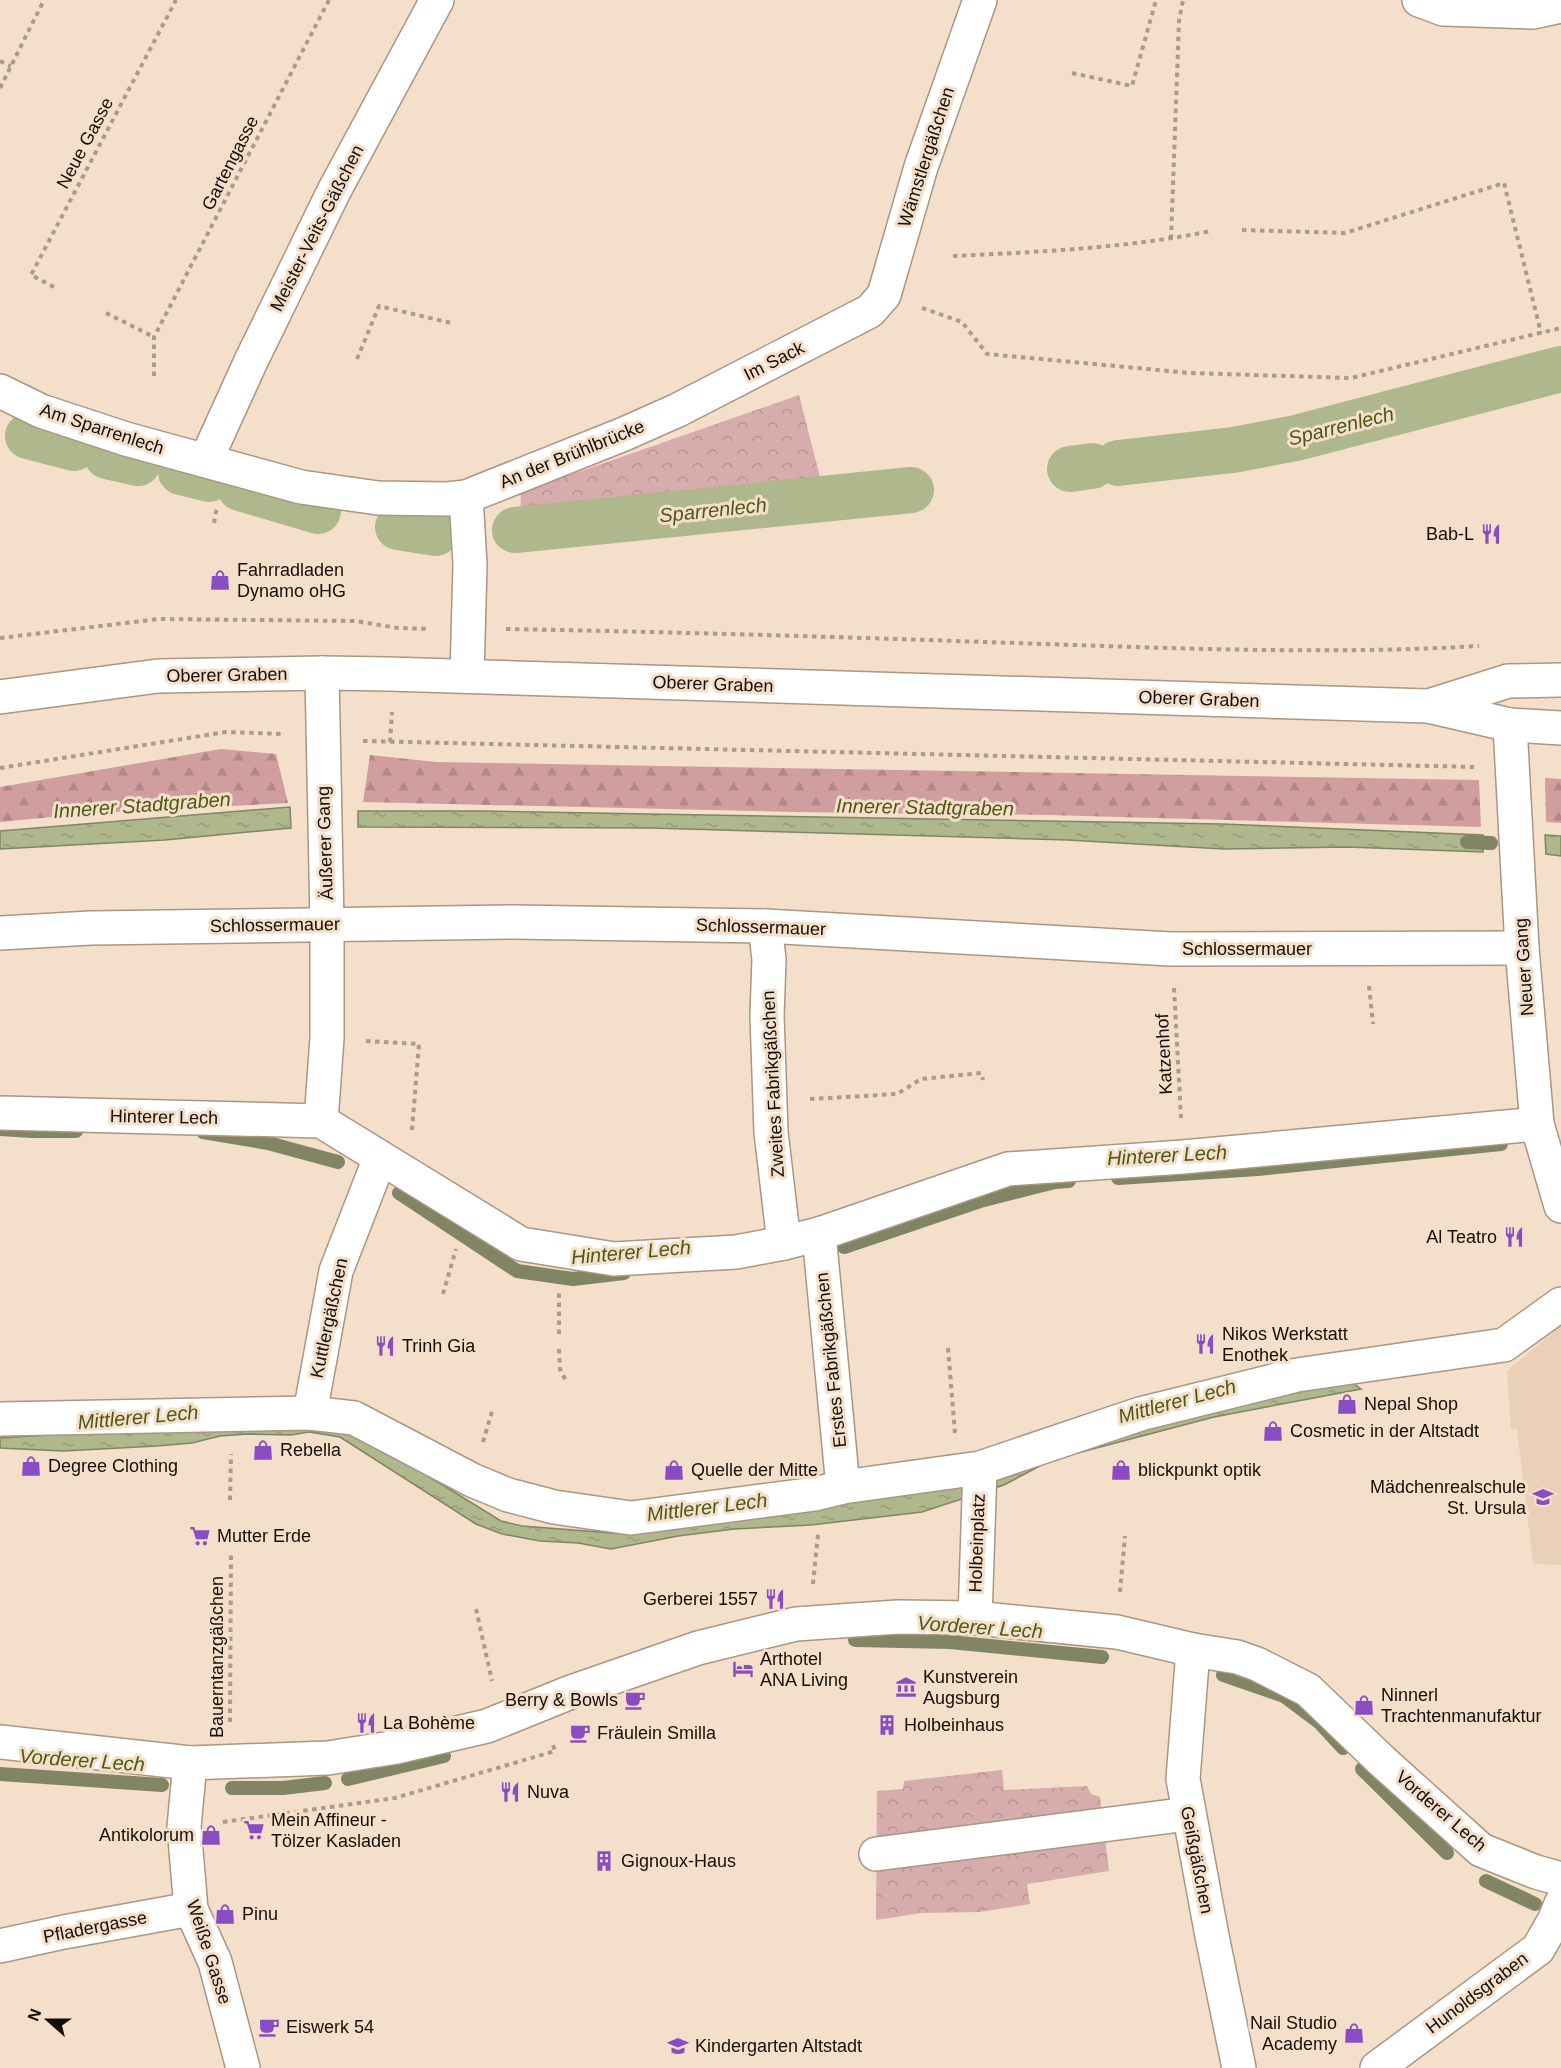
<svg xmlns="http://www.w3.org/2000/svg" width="1561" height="2068" font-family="Arial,sans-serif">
  <defs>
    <pattern id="forest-firs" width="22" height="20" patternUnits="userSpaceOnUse" patternTransform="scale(1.5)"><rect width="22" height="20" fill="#d09e9f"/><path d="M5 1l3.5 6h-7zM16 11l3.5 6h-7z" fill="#b28787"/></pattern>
    <pattern id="park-crowns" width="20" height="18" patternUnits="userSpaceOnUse" patternTransform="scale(1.5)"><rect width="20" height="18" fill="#d7acac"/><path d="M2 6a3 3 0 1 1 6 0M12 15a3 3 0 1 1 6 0" fill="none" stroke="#b89392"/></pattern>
    <pattern id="water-ripples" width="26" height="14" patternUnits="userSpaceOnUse" patternTransform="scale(1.5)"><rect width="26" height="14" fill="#afb78c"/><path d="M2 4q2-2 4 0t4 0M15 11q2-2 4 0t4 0" fill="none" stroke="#969c77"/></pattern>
  </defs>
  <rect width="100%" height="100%" fill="#f4dfca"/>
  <polygon fill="#ead0b6" points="1561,1326 1561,1565 1533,1564 1517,1429 1511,1429 1507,1371"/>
  <g fill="url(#forest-firs)">
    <polygon points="221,749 276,754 288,803 94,813 0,822 0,787"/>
    <polygon points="370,755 436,762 1479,780 1481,827 1049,815 795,812 363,802"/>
    <polygon points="1545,778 1561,779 1561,823 1546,822"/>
  </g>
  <g fill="url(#park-crowns)">
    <polygon points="799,395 821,481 520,519 521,492"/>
    <polygon points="1002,1770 1004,1790 1087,1786 1091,1794 1100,1797 1109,1871 1027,1884 1030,1904 980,1912 921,1913 876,1920 877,1791 903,1789 904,1781"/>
  </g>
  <g fill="url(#water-ripples)" stroke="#818564" stroke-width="1.5">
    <polygon points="290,807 291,828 165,840 0,849 0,831"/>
    <polygon points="358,811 483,811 1222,824 1483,835 1483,852 1347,847 1223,849 1068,840 651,828 358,827"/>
    <polygon points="1545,835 1561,836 1561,856 1546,854"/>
    <polygon points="1353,1383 1361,1389 1214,1417 1051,1460 1004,1485 922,1512 811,1525 734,1529 678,1536 611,1549 578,1543 540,1541 502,1534 476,1524 340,1437 309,1432 291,1435 248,1434 220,1436 192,1443 157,1446 63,1451 0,1448 0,1438 159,1428 352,1429 501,1521 522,1526 612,1533 727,1514 1247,1395"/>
  </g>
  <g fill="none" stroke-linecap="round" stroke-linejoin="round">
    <g stroke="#818564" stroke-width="14">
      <polyline points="1467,842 1491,843"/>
      <polyline points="0,1129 32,1131 76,1131"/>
      <polyline points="203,1132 268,1143 338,1162"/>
      <polyline points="1118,1178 1258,1169 1501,1144"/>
      <polyline points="399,1193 517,1271 573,1279 624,1273"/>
      <polyline points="844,1247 980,1201 1055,1182 1069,1181"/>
      <polyline points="855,1640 950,1642 1102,1657"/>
      <polyline points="1223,1675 1284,1696 1320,1723 1343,1748"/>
      <polyline points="1362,1769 1447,1853"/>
      <polyline points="0,1774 162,1785"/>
      <polyline points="348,1779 444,1756"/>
      <polyline points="232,1788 283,1788 325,1783"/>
      <polyline points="1486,1881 1535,1904"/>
    </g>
    <g stroke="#afb78c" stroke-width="46">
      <polyline points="28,436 74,448"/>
      <polyline points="107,456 138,463"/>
      <polyline points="1118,463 1233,450 1296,438 1561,369"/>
      <polyline points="1070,469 1092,466"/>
      <polyline points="181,472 209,479"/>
      <polyline points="240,488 318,511"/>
      <polyline points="398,527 436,533"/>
      <polyline points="515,530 911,490"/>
    </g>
    <g stroke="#aa9683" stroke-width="36">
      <g id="minor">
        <polyline points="1419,0 1443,9 1533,12 1561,6"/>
        <polyline points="0,391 41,411 126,439 301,487 378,498 447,499 466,497 624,434 678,410 870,311 884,295 921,167 980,0"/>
        <polyline points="206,460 251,361 334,191 437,0"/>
        <polyline points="466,497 470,564 467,676"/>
        <polyline points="0,697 158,676 322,673 388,674 1428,706 1510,725 1561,728"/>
        <polyline points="1429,706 1508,681 1561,680"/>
        <polyline points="1510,725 1522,948 1537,1124 1561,1206"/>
        <polyline points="765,926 769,959 767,1016 771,1132 784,1243"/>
        <polyline points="0,933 91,928 513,922 765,926 1171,949 1522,948"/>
        <polyline points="0,1113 321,1121 521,1244 614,1259 736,1252 784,1243 819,1234 1008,1169 1183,1157 1537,1124"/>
        <polyline points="321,1121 327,1038 327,923 322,673"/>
        <polyline points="819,1234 843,1487"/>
        <polyline points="310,1413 336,1271 380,1158"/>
        <polyline points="0,1419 310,1413 354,1418 472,1480 508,1495 554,1507 631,1518 815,1494 843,1487 980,1468 1140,1414 1297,1375 1504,1345 1561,1304"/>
        <polyline points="975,1618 980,1468"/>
        <polyline points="1193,1650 1183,1779 1212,1936 1239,2068"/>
        <polyline points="0,1742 190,1763 328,1758 397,1747 487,1726 571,1692 698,1648 796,1624 898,1617 975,1618 1117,1632 1193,1650 1237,1657 1257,1664 1308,1690 1382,1761 1481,1850 1536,1872 1561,1879"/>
        <polyline points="190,1763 184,1827 191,1909 215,1962 243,2068"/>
        <polyline points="876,1854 1188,1814"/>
        <polyline points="0,1946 64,1932 191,1909"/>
        <polyline points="1377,2068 1538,1949 1554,1921 1561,1904"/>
      </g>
    </g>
    <g stroke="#ab9b8a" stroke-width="4" stroke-dasharray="4.5 4.5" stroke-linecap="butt">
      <polyline points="0,61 11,66"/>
      <polyline points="1072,73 1132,86 1156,0"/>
      <polyline points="0,88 44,0"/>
      <polyline points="1242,230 1345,233 1504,183 1541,333"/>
      <polyline points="1171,239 1179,21 1183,0"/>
      <path d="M 953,256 C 1039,252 1127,248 1211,231"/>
      <polyline points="54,287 31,275 176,0"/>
      <polyline points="922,308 962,322 987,354 1190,373 1351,378 1561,328"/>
      <polyline points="106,313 154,337"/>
      <polyline points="357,359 379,306 451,323"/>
      <polyline points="154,376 154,337 329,0"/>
      <polyline points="214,523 217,506"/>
      <path d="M 506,629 C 675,632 845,637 1014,643 C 1169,648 1325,655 1479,646"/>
      <polyline points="0,638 159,619 356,621 398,628 430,629"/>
      <polyline points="363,741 1474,767"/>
      <polyline points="390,742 392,712"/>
      <polyline points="0,768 226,732 284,734"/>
      <polyline points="1369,986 1373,1024"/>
      <polyline points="1174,988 1181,1118"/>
      <polyline points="366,1041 419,1044 412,1130"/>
      <polyline points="810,1099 897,1094 921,1079 981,1073 983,1080"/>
      <polyline points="443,1294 456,1249"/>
      <polyline points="559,1334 559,1290"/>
      <polyline points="948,1348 955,1433"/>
      <polyline points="559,1349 560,1369 567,1383"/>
      <polyline points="483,1442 493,1408"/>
      <polyline points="230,1500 231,1454"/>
      <polyline points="813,1584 818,1534"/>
      <polyline points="1120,1592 1125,1536"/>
      <polyline points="476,1609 492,1681"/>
      <polyline points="230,1722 231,1552"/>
      <polyline points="223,1822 395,1798 555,1751 552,1742"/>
    </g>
    <use href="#minor" stroke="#fff" stroke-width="33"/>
  </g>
  <defs>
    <g id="restaurant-bare" transform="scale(1.62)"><path d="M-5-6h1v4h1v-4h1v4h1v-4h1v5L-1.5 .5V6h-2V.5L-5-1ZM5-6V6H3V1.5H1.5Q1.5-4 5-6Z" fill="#894dc3" stroke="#f4dfca" stroke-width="2.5" paint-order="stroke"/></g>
    <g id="shop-bare" transform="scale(1.62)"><path d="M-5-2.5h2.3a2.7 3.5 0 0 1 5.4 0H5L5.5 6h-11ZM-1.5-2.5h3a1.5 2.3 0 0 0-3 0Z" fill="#894dc3" stroke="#f4dfca" stroke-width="2.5" paint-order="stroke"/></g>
    <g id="school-bare" transform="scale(1.62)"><path d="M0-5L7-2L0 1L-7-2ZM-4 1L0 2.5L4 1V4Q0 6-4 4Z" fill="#894dc3" stroke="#f4dfca" stroke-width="2.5" paint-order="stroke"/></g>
    <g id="supermarket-bare" transform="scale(1.62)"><path d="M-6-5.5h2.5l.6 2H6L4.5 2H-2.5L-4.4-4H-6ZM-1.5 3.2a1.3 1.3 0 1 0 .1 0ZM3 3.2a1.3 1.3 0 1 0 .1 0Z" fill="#894dc3" stroke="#f4dfca" stroke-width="2.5" paint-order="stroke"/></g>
    <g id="hotel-bare" transform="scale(1.62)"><path d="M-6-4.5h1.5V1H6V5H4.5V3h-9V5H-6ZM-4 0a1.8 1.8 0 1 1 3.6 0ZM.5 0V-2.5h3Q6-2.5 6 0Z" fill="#894dc3" stroke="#f4dfca" stroke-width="2.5" paint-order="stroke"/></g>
    <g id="museum-bare" transform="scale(1.62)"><path d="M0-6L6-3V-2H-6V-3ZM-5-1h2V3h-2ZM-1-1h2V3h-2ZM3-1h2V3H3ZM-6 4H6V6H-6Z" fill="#894dc3" stroke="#f4dfca" stroke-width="2.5" paint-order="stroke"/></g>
    <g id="cafe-bare" transform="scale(1.62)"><path d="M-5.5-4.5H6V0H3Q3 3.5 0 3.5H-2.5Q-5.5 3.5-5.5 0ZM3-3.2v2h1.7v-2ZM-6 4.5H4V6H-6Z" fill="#894dc3" stroke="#f4dfca" stroke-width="2.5" paint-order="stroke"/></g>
    <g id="building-bare" transform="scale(1.62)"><path d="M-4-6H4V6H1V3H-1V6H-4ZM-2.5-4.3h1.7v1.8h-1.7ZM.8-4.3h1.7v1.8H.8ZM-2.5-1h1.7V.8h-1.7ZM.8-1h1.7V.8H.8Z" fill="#894dc3" stroke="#f4dfca" stroke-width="2.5" paint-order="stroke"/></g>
  </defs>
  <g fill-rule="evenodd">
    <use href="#restaurant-bare" x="1491" y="534"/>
    <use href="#shop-bare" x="220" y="580"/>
    <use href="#restaurant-bare" x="1514" y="1237"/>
    <use href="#restaurant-bare" x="1205" y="1344"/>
    <use href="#restaurant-bare" x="385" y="1346"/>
    <use href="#shop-bare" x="1347" y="1404"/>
    <use href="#shop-bare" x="1273" y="1431"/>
    <use href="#shop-bare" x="263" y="1450"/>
    <use href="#shop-bare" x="31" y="1466"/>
    <use href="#shop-bare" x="674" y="1470"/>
    <use href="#shop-bare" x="1121" y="1470"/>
    <use href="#school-bare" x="1543" y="1497"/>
    <use href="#supermarket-bare" x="200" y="1536"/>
    <use href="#restaurant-bare" x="775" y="1599"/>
    <use href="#hotel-bare" x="743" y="1669"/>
    <use href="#museum-bare" x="906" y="1687"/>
    <use href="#cafe-bare" x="635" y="1700"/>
    <use href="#shop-bare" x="1364" y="1705"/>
    <use href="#restaurant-bare" x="366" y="1723"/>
    <use href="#building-bare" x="887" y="1725"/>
    <use href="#cafe-bare" x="580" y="1733"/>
    <use href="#restaurant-bare" x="510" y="1792"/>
    <use href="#supermarket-bare" x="254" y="1830"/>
    <use href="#shop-bare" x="211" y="1835"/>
    <use href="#building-bare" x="604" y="1861"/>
    <use href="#shop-bare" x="225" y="1914"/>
    <use href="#cafe-bare" x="269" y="2027"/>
    <use href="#shop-bare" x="1354" y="2033"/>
    <use href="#school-bare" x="678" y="2046"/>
  </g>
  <g text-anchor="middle" stroke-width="6" stroke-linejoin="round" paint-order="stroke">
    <g font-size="18" fill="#160f08" stroke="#f4dfca">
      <text transform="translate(85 143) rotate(-62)" y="6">Neue Gasse</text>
      <text transform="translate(926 157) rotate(-72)" y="6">Wämstlergäßchen</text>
      <text transform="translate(230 163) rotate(-63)" y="6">Gartengasse</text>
      <text transform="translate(317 228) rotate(-63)" y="6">Meister-Veits-Gäßchen</text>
      <text transform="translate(774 361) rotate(-27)" y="6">Im Sack</text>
      <text transform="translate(102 429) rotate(18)" y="6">Am Sparrenlech</text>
      <text transform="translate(572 454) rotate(-22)" y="6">An der Brühlbrücke</text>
      <text transform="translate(227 675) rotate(-1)" y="6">Oberer Graben</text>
      <text transform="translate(713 684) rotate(2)" y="6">Oberer Graben</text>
      <text transform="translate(1199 699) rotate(2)" y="6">Oberer Graben</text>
      <text transform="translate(325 843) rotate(-92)" y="6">Äußerer Gang</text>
      <text transform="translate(275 925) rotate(-1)" y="6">Schlossermauer</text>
      <text transform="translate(761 927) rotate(2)" y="6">Schlossermauer</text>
      <text x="1247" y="955">Schlossermauer</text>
      <text transform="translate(1524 967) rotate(-94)" y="6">Neuer Gang</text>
      <text transform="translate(1164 1054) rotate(-93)" y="6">Katzenhof</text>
      <text transform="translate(773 1084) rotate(-93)" y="6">Zweites Fabrikgäßchen</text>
      <text transform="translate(164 1117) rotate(1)" y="6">Hinterer Lech</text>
      <text transform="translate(329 1318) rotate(-78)" y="6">Kuttlergäßchen</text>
      <text transform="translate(831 1360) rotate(-96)" y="6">Erstes Fabrikgäßchen</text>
      <text transform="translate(977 1543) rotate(-88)" y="6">Holbeinplatz</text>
      <text transform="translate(217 1657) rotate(-90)" y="6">Bauerntanzgäßchen</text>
      <text transform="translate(1441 1811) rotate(41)" y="6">Vorderer Lech</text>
      <text transform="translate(1197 1860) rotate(79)" y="6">Geißgäßchen</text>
      <text transform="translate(95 1927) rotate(-11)" y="6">Pfladergasse</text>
      <text transform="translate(209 1952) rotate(72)" y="6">Weiße Gasse</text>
      <text transform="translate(1477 1993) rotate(-37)" y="6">Hunoldsgraben</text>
    </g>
    <g font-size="18" fill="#160f08" stroke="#f4dfca" text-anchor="start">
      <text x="1474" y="540" text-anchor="end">Bab-L</text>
      <text x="237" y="576">Fahrradladen<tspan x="237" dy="21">Dynamo oHG</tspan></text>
      <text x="1497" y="1243" text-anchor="end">Al Teatro</text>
      <text x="1222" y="1340">Nikos Werkstatt<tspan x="1222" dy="21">Enothek</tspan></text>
      <text x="402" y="1352">Trinh Gia</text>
      <text x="1364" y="1410">Nepal Shop</text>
      <text x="1290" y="1437">Cosmetic in der Altstadt</text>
      <text x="280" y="1456">Rebella</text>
      <text x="48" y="1472">Degree Clothing</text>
      <text x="691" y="1476">Quelle der Mitte</text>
      <text x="1138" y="1476">blickpunkt optik</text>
      <text x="1526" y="1493" text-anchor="end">Mädchenrealschule<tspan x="1526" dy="21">St. Ursula</tspan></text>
      <text x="217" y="1542">Mutter Erde</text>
      <text x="758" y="1605" text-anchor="end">Gerberei 1557</text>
      <text x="760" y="1665">Arthotel<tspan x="760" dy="21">ANA Living</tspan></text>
      <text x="923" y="1683">Kunstverein<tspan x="923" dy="21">Augsburg</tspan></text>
      <text x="1381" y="1701">Ninnerl<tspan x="1381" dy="21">Trachtenmanufaktur</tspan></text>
      <text x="618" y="1706" text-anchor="end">Berry &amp; Bowls</text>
      <text x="383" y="1729">La Bohème</text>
      <text x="904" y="1731">Holbeinhaus</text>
      <text x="597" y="1739">Fräulein Smilla</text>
      <text x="527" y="1798">Nuva</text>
      <text x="271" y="1826">Mein Affineur -<tspan x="271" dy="21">Tölzer Kasladen</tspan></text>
      <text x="194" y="1841" text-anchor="end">Antikolorum</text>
      <text x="621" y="1867">Gignoux-Haus</text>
      <text x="242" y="1920">Pinu</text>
      <text x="1337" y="2029" text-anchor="end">Nail Studio<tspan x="1337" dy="21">Academy</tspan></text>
      <text x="286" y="2033">Eiswerk 54</text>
      <text x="695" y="2052">Kindergarten Altstadt</text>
    </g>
    <g font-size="20" font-style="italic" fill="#4f5814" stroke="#f4dfca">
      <text transform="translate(1341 426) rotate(-14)" y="7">Sparrenlech</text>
      <text transform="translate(713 510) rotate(-6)" y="7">Sparrenlech</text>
      <text transform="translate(142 805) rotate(-4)" y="7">Innerer Stadtgraben</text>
      <text transform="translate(925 807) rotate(1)" y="7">Innerer Stadtgraben</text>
      <text transform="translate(1167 1155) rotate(-3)" y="7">Hinterer Lech</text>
      <text transform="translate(631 1252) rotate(-5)" y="7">Hinterer Lech</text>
      <text transform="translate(1177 1401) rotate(-15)" y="7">Mittlerer Lech</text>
      <text transform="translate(138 1417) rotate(-5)" y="7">Mittlerer Lech</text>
      <text transform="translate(707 1507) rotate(-7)" y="7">Mittlerer Lech</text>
      <text transform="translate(980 1627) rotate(4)" y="7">Vorderer Lech</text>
      <text transform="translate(82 1760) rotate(4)" y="7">Vorderer Lech</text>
    </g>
  </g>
  <g transform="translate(48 2020) rotate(291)" stroke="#f4dfca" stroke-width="4.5" paint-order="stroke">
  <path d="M0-4.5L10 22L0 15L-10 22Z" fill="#160f08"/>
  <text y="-9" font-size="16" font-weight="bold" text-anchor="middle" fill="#160f08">N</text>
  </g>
</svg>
